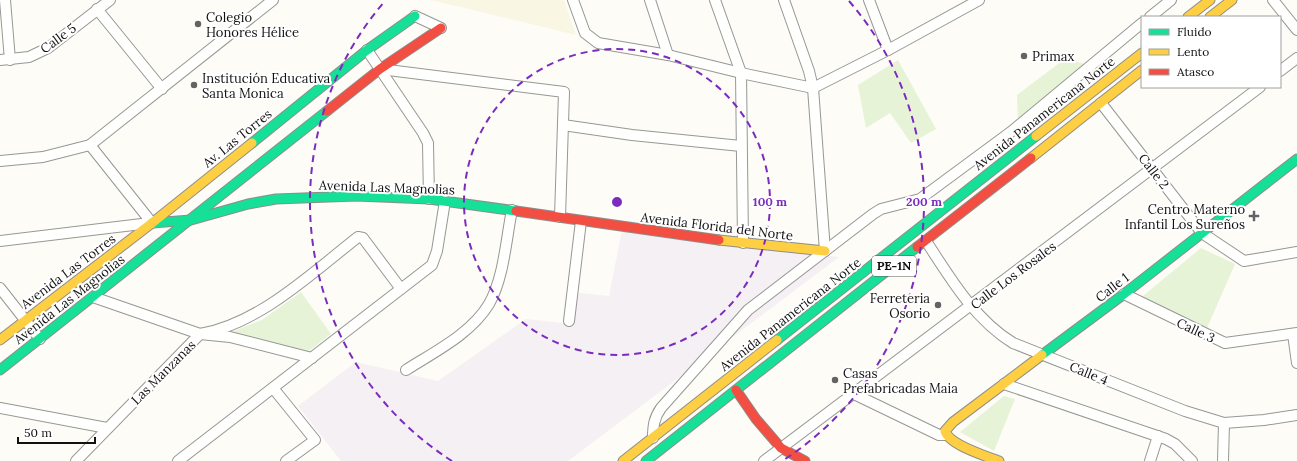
<svg xmlns="http://www.w3.org/2000/svg" width="1297" height="461" font-family="Lora,serif">
  <rect width="100%" height="100%" fill="#fdfcf7"/>
  <polygon fill="#f5f0f3" points="622,230 839,257 568,461 341,461 298,406 356,362 438,381 526,319 572,324 579,293 609,296"/>
  <polygon fill="#f9f7e4" points="431,0 564,0 576,35"/>
  <g fill="#e7f3d7">
    <polygon points="1066,58 1087,65 1018,123 1017,95"/>
    <polygon points="898,60 936,129 911,143 890,113 866,128 858,85"/>
    <polygon points="1201,248 1235,264 1207,328 1138,300"/>
    <polygon points="301,292 331,334 306,353 231,332 262,320"/>
    <polygon points="1004,396 1015,399 994,451 960,432"/>
  </g>
  <g fill="none" stroke-linecap="round" stroke-linejoin="round">
    <g stroke="#979795" stroke-width="12">
      <g id="street">
        <polyline points="5,0 10,60"/>
        <polyline points="573,0 585,33 598,43 668,55 741,73 813,88 888,50 979,0"/>
        <polyline points="650,0 668,55"/>
        <polyline points="715,0 741,73 743,243"/>
        <polyline points="784,0 809,71 813,88 825,251"/>
        <polyline points="869,0 888,50"/>
        <polyline points="1273,0 1297,30"/>
        <polyline points="97,9 162,89"/>
        <polyline points="415,16 441,28"/>
        <polyline points="1150,17 1171,0"/>
        <polyline points="367,50 423,133 428,143 429,199"/>
        <polyline points="0,60 29,57 48,48 110,0"/>
        <polyline points="380,69 564,92 560,217"/>
        <polyline points="1280,71 1297,58"/>
        <polyline points="1101,103 1202,233 1244,261 1297,252"/>
        <polyline points="563,125 632,135 741,146"/>
        <polyline points="90,145 152,223"/>
        <polyline points="0,161 43,157 90,145 273,0"/>
        <polyline points="0,241 150,223"/>
        <path d="M 926,241 C 950,278 975,320 1013,343 L 1185,411 L 1224,423 L 1264,420 L 1297,415"/>
        <polyline points="0,288 40,339"/>
        <polyline points="1124,294 1225,343 1297,333"/>
        <polyline points="93,297 200,334 230,337 312,358"/>
        <polyline points="569,321 581,221"/>
        <polyline points="1293,334 1297,363"/>
        <path d="M 406,370 C 434,352 471,334 489,304 C 504,278 506,239 512,210"/>
        <polyline points="1004,384 1166,439 1175,444 1192,461"/>
        <polyline points="273,388 315,440 286,461"/>
        <polyline points="854,394 939,435 946,435"/>
        <polyline points="0,408 107,428"/>
        <path d="M 653,438 C 653,426 654,418 661,408 L 748,310 L 873,214 L 881,209 L 920,199 L 1012,131 L 1142,23"/>
        <path d="M 76,461 L 200,334 C 259,324 312,273 358,237 L 363,238 L 401,289"/>
        <polyline points="178,461 432,265 437,251 445,201"/>
        <polyline points="764,461 1260,87"/>
        <polyline points="1150,461 1158,436"/>
        <polyline points="1223,461 1224,423"/>
      </g>
    </g>
    <g stroke="#8e8d8b" stroke-width="11">
      <g id="fast">
        <polyline points="252,143 367,50 415,16"/>
        <polyline points="152,223 191,220 248,204 276,199 356,196 429,199 516,211"/>
        <polyline points="777,340 1036,136"/>
        <polyline points="1042,355 1124,294 1297,159"/>
        <polyline points="0,370 327,111"/>
        <polyline points="646,461 917,247"/>
      </g>
    </g>
    <g stroke="#8e8d8b" stroke-width="11">
      <g id="slow">
        <polyline points="1188,17 1210,0"/>
        <polyline points="1210,17 1232,0"/>
        <polyline points="1036,136 1142,53"/>
        <polyline points="1031,158 1142,70"/>
        <polyline points="719,240 825,251"/>
        <polyline points="0,340 152,223 252,143"/>
        <polyline points="623,461 777,340"/>
        <path d="M 999,461 C 986,456 949,445 945,431 L 953,422 L 1042,355"/>
      </g>
    </g>
    <g stroke="#8e8d8b" stroke-width="11">
      <g id="jam">
        <polyline points="327,111 380,69 441,28"/>
        <polyline points="516,211 719,240"/>
        <polyline points="917,247 1031,158"/>
        <polyline points="736,390 756,419 781,448 805,461"/>
      </g>
    </g>
    <use href="#street" stroke="#fffffe" stroke-width="10"/>
    <use href="#fast" stroke="#16e098" stroke-width="9"/>
    <use href="#slow" stroke="#ffcf43" stroke-width="9"/>
    <use href="#jam" stroke="#f24e42" stroke-width="9"/>
  </g>
  <g fill="none" stroke="#7b2cbf" stroke-width="2" stroke-dasharray="7 5">
    <circle cx="617" cy="202" r="153"/>
    <path d="M452 461A307 307 0 0 1 385 1M849 1A307 307 0 0 1 782 461"/>
  </g>
  <g fill="#646362" stroke="#fff" stroke-width="1.5">
    <circle cx="198" cy="24" r="4"/>
    <circle cx="1024" cy="56" r="4"/>
    <circle cx="194" cy="85" r="4"/>
    <path d="M1252 210h4v4h4v4h-4v4h-4v-4h-4v-4h4z"/>
    <circle cx="938" cy="305" r="4"/>
    <circle cx="835" cy="380" r="4"/>
  </g>
  <g text-anchor="middle" stroke-width="4" stroke-linejoin="round" paint-order="stroke">
    <rect fill="#fff" stroke="#585858" stroke-width="1" x="872" y="256" width="44" height="20" rx="3"/>
    <g font-size="12" font-weight="bold" fill="#111">
      <text x="894" y="270">PE-1N</text>
    </g>
    <g font-size="13" fill="#111" stroke="#fff" text-anchor="start">
      <text x="206" y="22">Colegio<tspan x="206" dy="15">Honores Hélice</tspan></text>
      <text x="1032" y="61">Primax</text>
      <text x="202" y="83">Institución Educativa<tspan x="202" dy="15">Santa Monica</tspan></text>
      <text x="1245" y="214" text-anchor="end">Centro Materno<tspan x="1245" dy="15">Infantil Los Sureños</tspan></text>
      <text x="930" y="303" text-anchor="end">Ferreteria<tspan x="930" dy="15">Osorio</tspan></text>
      <text x="843" y="378">Casas<tspan x="843" dy="15">Prefabricadas Maia</tspan></text>
    </g>
    <g font-size="13" fill="#111" stroke="#fff">
      <text transform="translate(58 38) rotate(-36)" y="5">Calle 5</text>
      <text transform="translate(1044 113) rotate(-38)" y="5">Avenida Panamericana Norte</text>
      <text transform="translate(237 138) rotate(-39)" y="5">Av. Las Torres</text>
      <text transform="translate(1154 171) rotate(52)" y="5">Calle 2</text>
      <text transform="translate(387 187) rotate(2)" y="5">Avenida Las Magnolias</text>
      <text transform="translate(717 226) rotate(7)" y="5">Avenida Florida del Norte</text>
      <text transform="translate(68 271) rotate(-37)" y="5">Avenida Las Torres</text>
      <text transform="translate(1013 275) rotate(-37)" y="5">Calle Los Rosales</text>
      <text transform="translate(1112 287) rotate(-38)" y="5">Calle 1</text>
      <text transform="translate(69 299) rotate(-38)" y="5">Avenida Las Magnolias</text>
      <text transform="translate(790 314) rotate(-38)" y="5">Avenida Panamericana Norte</text>
      <text transform="translate(1196 330) rotate(25)" y="5">Calle 3</text>
      <text transform="translate(163 372) rotate(-45)" y="5">Las Manzanas</text>
      <text transform="translate(1089 373) rotate(22)" y="5">Calle 4</text>
    </g>
  </g>
  <circle cx="617" cy="202" r="6" fill="#7b2cbf" stroke="#fff" stroke-width="2"/>
  <g font-size="12" text-anchor="middle" font-weight="bold" fill="#7b2cbf" stroke="#fff" stroke-width="4" stroke-linejoin="round" paint-order="stroke">
    <text x="770" y="206">100 m</text>
    <text x="924" y="206">200 m</text>
  </g>
  <rect x="1141" y="16" width="140" height="72" fill="#ffffff" stroke="#a0a0a0"/>
  <rect x="1149" y="29" width="20" height="6" fill="#16e098" stroke="#a0a0a0"/>
  <text x="1177" y="36" font-size="12" fill="#111111">Fluido</text>
  <rect x="1149" y="49" width="20" height="6" fill="#ffcf43" stroke="#a0a0a0"/>
  <text x="1177" y="56" font-size="12" fill="#111111">Lento</text>
  <rect x="1149" y="69" width="20" height="6" fill="#f24e42" stroke="#a0a0a0"/>
  <text x="1177" y="76" font-size="12" fill="#111111">Atasco</text>
  <path d="M18 437v6h77v-6" fill="none" stroke="#111111" stroke-width="2"/>
  <text x="24" y="437" font-size="12" fill="#111111" stroke="#ffffff" stroke-width="3" paint-order="stroke">50 m</text>
</svg>
